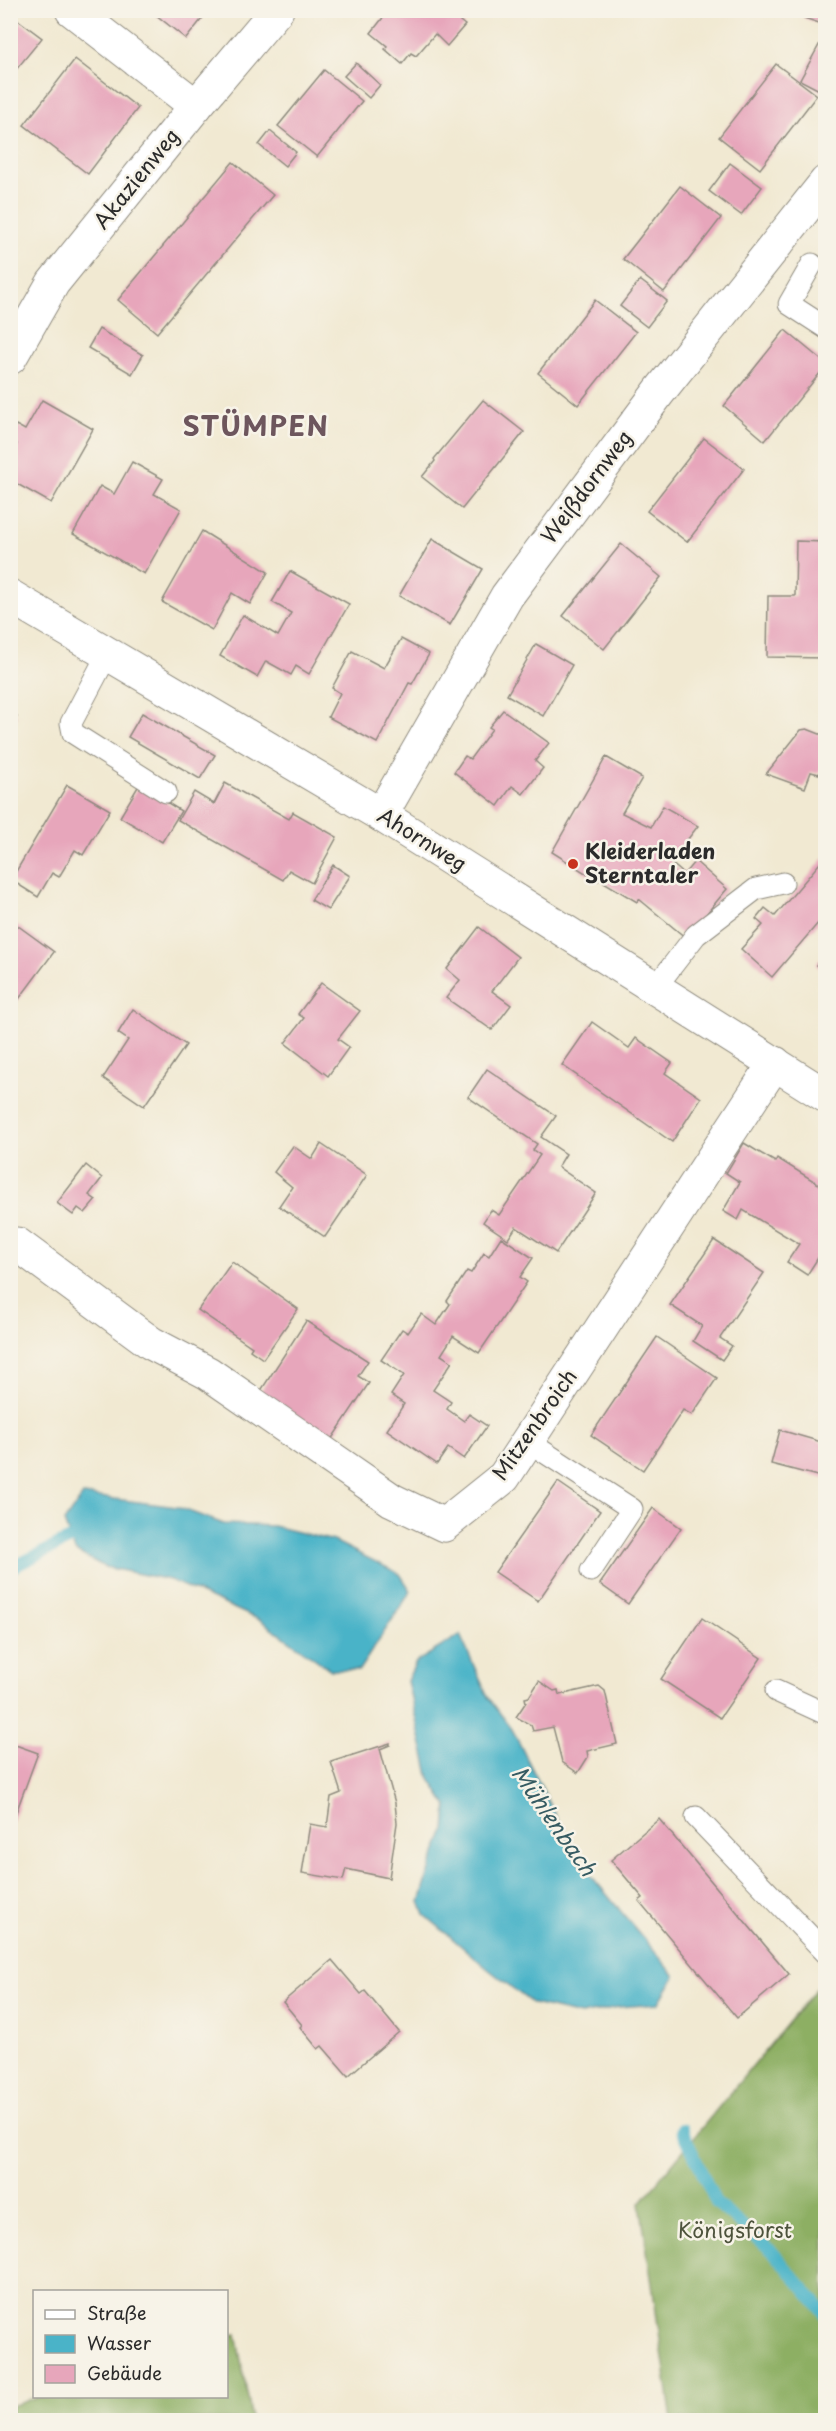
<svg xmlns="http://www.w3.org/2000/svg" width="836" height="2431" font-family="'Playpen Sans',sans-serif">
  <rect width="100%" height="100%" fill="#f7f3e8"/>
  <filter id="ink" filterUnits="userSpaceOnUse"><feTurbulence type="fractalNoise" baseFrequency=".0167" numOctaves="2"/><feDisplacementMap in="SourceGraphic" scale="12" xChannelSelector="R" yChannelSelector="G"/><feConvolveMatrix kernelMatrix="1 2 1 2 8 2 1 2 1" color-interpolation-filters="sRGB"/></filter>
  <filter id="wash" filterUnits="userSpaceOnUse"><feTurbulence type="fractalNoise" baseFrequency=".008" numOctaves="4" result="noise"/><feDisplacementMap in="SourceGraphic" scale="24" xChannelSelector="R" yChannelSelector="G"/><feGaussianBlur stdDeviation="1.35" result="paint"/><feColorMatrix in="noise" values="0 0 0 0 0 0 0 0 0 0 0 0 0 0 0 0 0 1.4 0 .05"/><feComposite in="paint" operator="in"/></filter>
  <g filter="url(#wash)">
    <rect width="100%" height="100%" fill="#f1e9d2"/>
    <g fill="#8daf63" stroke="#5c6d47" stroke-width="1.5">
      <polygon points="825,1978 825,2420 672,2420 640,2203"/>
      <polygon points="236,2334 252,2420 11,2420 11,2406 39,2397 226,2396 227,2336"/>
    </g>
    <g fill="#4ab3c8" stroke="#3a6f7a" stroke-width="1.5">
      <polygon points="83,1495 177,1507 224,1524 273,1526 334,1541 400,1574 411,1591 359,1670 331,1670 260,1620 170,1580 105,1567 75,1551 64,1522"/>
      <polygon points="460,1635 488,1697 513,1731 578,1860 675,1976 658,2004 618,2007 581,2015 533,2004 488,1969 425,1915 420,1902 432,1863 445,1831 447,1806 430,1779 407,1681 416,1662"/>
    </g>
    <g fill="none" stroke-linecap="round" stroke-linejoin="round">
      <g stroke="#4ab3c8" stroke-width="12">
        <polyline points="10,1566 15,1566 70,1539 87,1538"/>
        <polyline points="682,2129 716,2203 773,2252 826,2315"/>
      </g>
    </g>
    <g id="blocks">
      <g fill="#e7a6bb">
        <polygon points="150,10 209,10 186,39"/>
        <polygon points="389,10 446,10 465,25 447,46 435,34 416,56 411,53 402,64 385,49 387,46 371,33"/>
        <polygon points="806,10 825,10 825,25 804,18"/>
        <polygon points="10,14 42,38 10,77"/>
        <polygon points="824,36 825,37 825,93 800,80"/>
        <polygon points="75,59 138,108 88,174 24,125"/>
        <polygon points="356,63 380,85 369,98 344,76"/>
        <polygon points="776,64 817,95 760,169 719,137"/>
        <polygon points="324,70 362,101 317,157 278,126"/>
        <polygon points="270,131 296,152 285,166 259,145"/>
        <polygon points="233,162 273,195 157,333 118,300"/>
        <polygon points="730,163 762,187 741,215 709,191"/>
        <polygon points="680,186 721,218 664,292 623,259"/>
        <polygon points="640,280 667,301 647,327 620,306"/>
        <polygon points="595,300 636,332 578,405 538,373"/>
        <polygon points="99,329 143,355 132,374 88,348"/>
        <polygon points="785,330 825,363 825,367 765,441 724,406"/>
        <polygon points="42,400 93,429 51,503 10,480 10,456 17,444 10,440 10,434 16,425 25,430"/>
        <polygon points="483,400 524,432 462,509 422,477 435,461 434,459"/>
        <polygon points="704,438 744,469 687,542 647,511"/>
        <polygon points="132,462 163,479 154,494 181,509 144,574 73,534 100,486 114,494"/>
        <polygon points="202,531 268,572 250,604 232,593 212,630 162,602"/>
        <polygon points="432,539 483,569 450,625 399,596"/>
        <polygon points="796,541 825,542 825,658 767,657 768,596 795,596"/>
        <polygon points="621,544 661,577 604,649 563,616"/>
        <polygon points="290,571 349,604 309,674 296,666 291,675 266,661 257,677 220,656 243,615 278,636 291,613 272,602"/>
        <polygon points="401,639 429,654 412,684 409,683 377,743 328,717 340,693 332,688 352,651 384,668"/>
        <polygon points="536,644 572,665 543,716 507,695"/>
        <polygon points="503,710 549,743 535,761 543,768 523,794 512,786 498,806 454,772 465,756 470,759 492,729 489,727"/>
        <polygon points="10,712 17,716 10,727"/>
        <polygon points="142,713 215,755 200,779 128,737"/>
        <polygon points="807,729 825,736 825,759 819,774 811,772 805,788 766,774 801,730"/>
        <polygon points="606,757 642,778 622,813 651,827 663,806 698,826 670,862 684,874 695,861 727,889 686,938 639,899 637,902 599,879 598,881 552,852"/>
        <polygon points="225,783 289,819 293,812 337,837 312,883 289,870 283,880 178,820 194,792 214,804"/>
        <polygon points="67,785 110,810 83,855 75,850 59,877 52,873 38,897 11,880"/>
        <polygon points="139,785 181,811 162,842 120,817"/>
        <polygon points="825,857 825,915 772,977 741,949 763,925 756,919 765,908 775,916"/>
        <polygon points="333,865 350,876 328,910 311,900"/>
        <polygon points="10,920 54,952 10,1011"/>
        <polygon points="479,927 518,957 492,991 511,1005 492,1030 446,998 460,980 447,969"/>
        <polygon points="825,953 825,972 816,965"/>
        <polygon points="321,983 360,1011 338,1039 349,1047 328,1076 285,1043 304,1018 298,1014"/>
        <polygon points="133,1009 186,1045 144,1106 103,1078 128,1040 118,1033"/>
        <polygon points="592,1022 629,1048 636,1038 672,1063 665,1073 701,1098 672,1142 562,1065"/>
        <polygon points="487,1069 556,1116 541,1137 566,1154 558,1167 596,1193 556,1253 516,1227 508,1239 483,1222 491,1210 499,1215 540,1155 533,1150 537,1144 468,1097"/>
        <polygon points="744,1143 775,1162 777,1158 825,1188 825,1247 807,1275 787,1262 799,1244 743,1210 738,1220 723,1211 740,1182 726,1173"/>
        <polygon points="321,1144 367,1175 325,1237 279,1206 292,1187 274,1172 293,1146 312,1159"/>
        <polygon points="86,1165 102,1178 89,1195 96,1200 85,1213 78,1208 73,1215 57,1203"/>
        <polygon points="501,1237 533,1258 520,1277 527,1282 479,1353 453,1336 441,1355 452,1362 433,1390 451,1402 447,1409 464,1421 469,1414 487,1426 464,1459 448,1448 437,1464 387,1430 404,1404 391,1395 404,1375 381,1360 402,1329 408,1333 421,1314 436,1325 450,1304 447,1301 467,1271 471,1273 484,1253 489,1256"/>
        <polygon points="714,1240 764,1273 720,1338 732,1346 722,1360 693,1341 702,1326 670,1305"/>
        <polygon points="232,1262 298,1309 263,1359 250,1350 252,1347 198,1310"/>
        <polygon points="306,1321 368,1361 358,1376 369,1383 331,1440 260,1392"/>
        <polygon points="657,1337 717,1378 692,1415 683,1410 643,1470 591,1435"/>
        <polygon points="780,1430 825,1443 825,1478 771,1464"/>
        <polygon points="558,1482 600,1511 538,1601 495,1572"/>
        <polygon points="653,1508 681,1528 628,1604 600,1584"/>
        <polygon points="702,1618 761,1658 720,1718 661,1679"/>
        <polygon points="539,1681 554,1691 558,1690 559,1695 599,1686 605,1691 617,1744 587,1751 588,1757 578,1773 562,1762 553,1727 533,1731 531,1725 516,1717 526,1702 525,1698 529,1697"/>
        <polygon points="10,1743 38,1753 11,1826 10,1826"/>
        <polygon points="390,1743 390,1745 380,1749 395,1803 397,1823 389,1878 346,1869 343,1880 302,1873 310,1824 327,1827 331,1797 341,1793 331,1762"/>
        <polygon points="659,1819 789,1974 737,2018 639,1901 643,1898 611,1860"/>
        <polygon points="332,1960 361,1994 365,1991 399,2032 348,2076 322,2046 318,2049 300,2027 302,2025 283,2002"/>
      </g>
    </g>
  </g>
  <g filter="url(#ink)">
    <use href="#blocks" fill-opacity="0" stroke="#8e8a7e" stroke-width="1.5"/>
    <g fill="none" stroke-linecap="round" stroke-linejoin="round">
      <g stroke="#8e8a7e" stroke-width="23">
        <g id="lane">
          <polyline points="812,264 789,304 826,328"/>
          <polyline points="108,653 71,723 73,733 166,792"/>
          <polyline points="655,988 696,935 756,889 783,883"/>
          <polyline points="527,1441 632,1509 591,1571"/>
          <polyline points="776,1691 826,1714"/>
          <polyline points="696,1817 826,1953"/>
        </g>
      </g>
      <g stroke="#8e8a7e" stroke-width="35">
        <g id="street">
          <polyline points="72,10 196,106"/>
          <polyline points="10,358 53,283 196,106 277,10"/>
          <polyline points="10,596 381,815 826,1096"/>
          <polyline points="381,815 507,596 659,392 826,182"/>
          <polyline points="17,1244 151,1343 208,1373 392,1500 444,1525 504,1477 775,1063"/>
        </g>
      </g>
      <use href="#lane" stroke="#fff" stroke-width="21"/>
      <use href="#street" stroke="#fff" stroke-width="33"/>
    </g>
  </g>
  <circle fill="#c8321e" stroke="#f7f3e8" stroke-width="2" cx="573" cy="864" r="6"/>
  <g text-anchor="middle" stroke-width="5" stroke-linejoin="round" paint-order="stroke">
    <g font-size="21" fill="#2b2b2b" stroke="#f7f3e8">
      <text transform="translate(137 179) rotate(-51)" y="7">Akazienweg</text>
      <text transform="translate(587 487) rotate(-53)" y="7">Weißdornweg</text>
      <text transform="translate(422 840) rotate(32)" y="7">Ahornweg</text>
      <text transform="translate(535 1425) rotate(-55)" y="7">Mitzenbroich</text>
    </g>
    <g font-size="21" font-weight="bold" fill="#2b2b2b" stroke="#f7f3e8" text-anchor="start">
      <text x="585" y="859">Kleiderladen<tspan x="585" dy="24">Sterntaler</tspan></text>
    </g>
    <g font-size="21" fill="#4d533c" stroke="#f7f3e8">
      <text x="735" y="2238">Königsforst</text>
    </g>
    <g font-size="22" font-style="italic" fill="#365b62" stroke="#f7f3e8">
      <text transform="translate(554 1821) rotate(55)" y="8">Mühlenbach</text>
    </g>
    <g font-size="27" font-weight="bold" letter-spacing="1.5" fill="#6d565d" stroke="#f7f3e8">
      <text x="256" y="436">STÜMPEN</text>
    </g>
  </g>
  <rect width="836" height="2431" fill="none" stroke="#f7f3e8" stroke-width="36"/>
  <rect x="33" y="2290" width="195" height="108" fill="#f7f3e8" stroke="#a5a39c" stroke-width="1.5"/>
  <rect x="45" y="2310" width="30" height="9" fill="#ffffff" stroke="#a5a39c" stroke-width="1.5"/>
  <text x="87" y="2320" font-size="18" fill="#2b2b2b">Straße</text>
  <rect x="45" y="2335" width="30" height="18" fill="#4ab3c8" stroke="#a5a39c" stroke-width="1.5"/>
  <text x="87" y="2350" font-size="18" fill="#2b2b2b">Wasser</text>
  <rect x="45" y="2365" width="30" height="18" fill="#e7a6bb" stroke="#a5a39c" stroke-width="1.5"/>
  <text x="87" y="2380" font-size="18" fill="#2b2b2b">Gebäude</text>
</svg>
